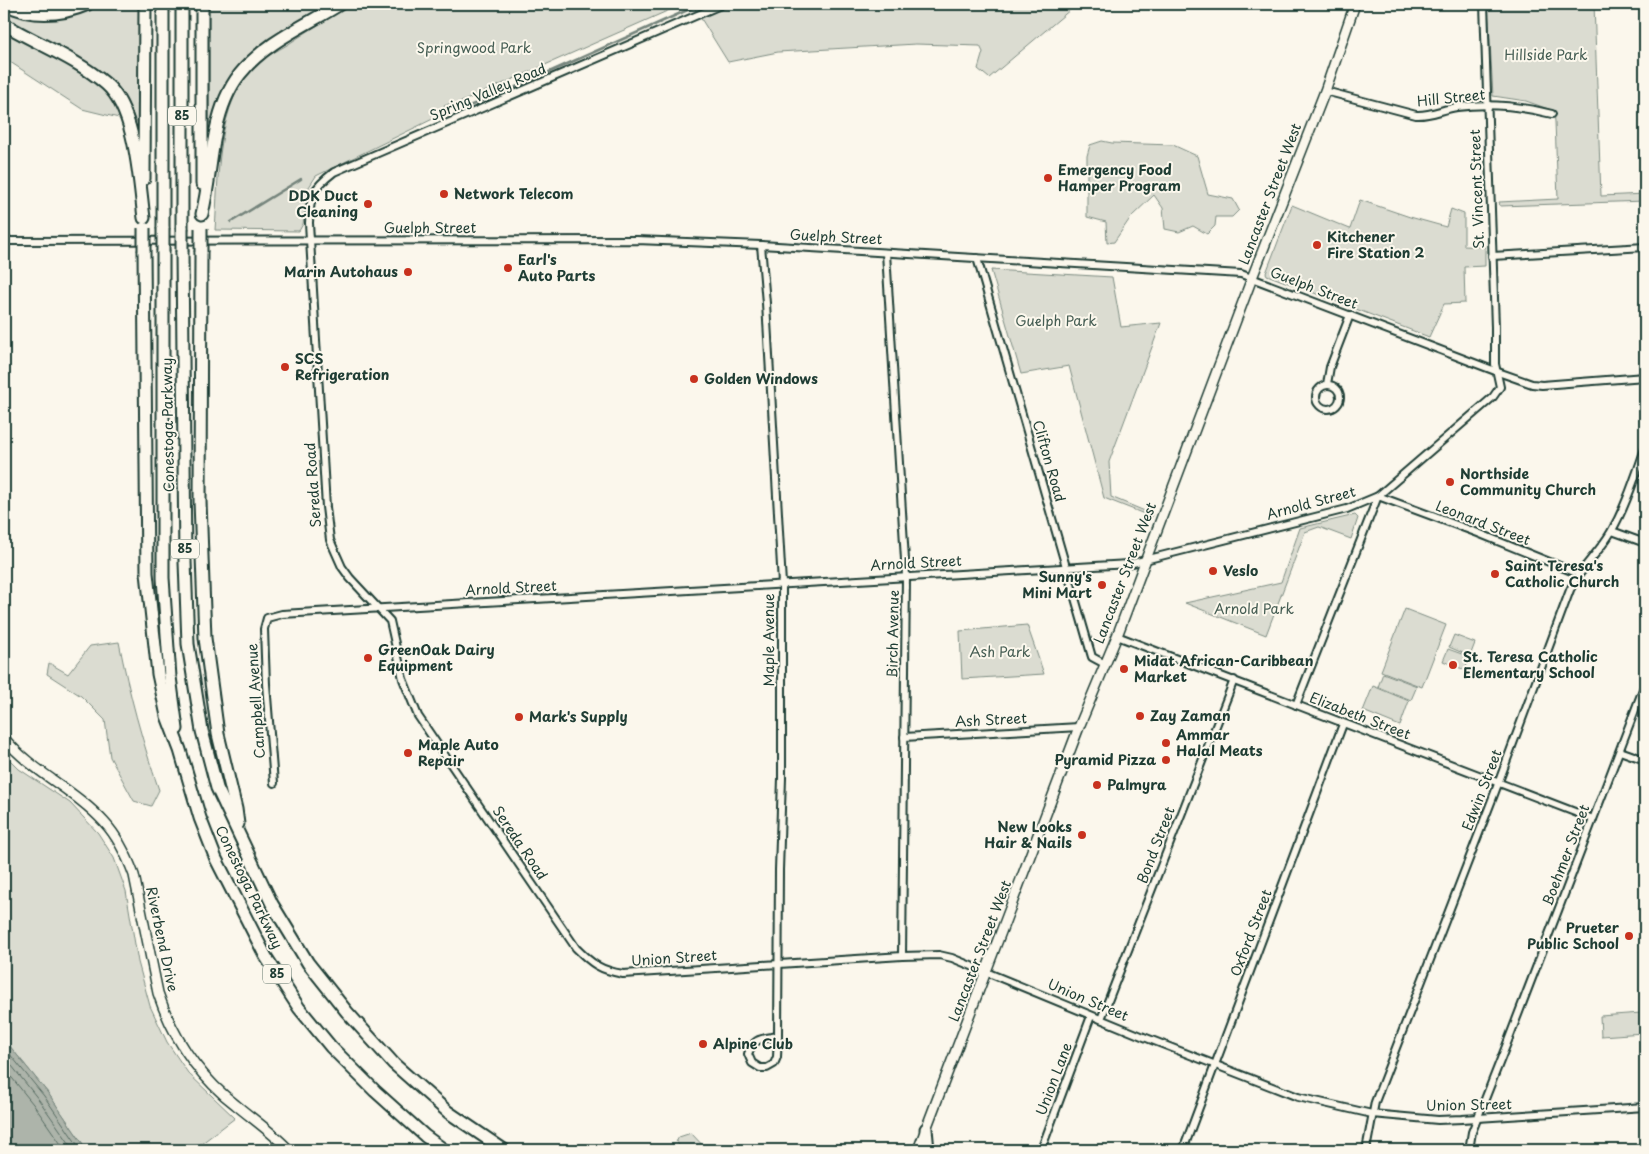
<svg xmlns="http://www.w3.org/2000/svg" width="1649" height="1154" font-family="'Playpen Sans',sans-serif">
  <rect width="100%" height="100%" fill="#fbf7ec"/>
  <filter id="ink" filterUnits="userSpaceOnUse"><feTurbulence type="fractalNoise" baseFrequency=".02" numOctaves="2"/><feDisplacementMap in="SourceGraphic" scale="10" xChannelSelector="R" yChannelSelector="G"/><feConvolveMatrix kernelMatrix="1 2 1 2 8 2 1 2 1" color-interpolation-filters="sRGB"/></filter>
  <g filter="url(#ink)">
    <g fill="#dbdcd1" stroke="#7d8c82">
      <path d="M 97,4 L 142,4 L 142,122 L 136,122 L 127,101 L 110,81 L 4,20 L 4,7 C 43,18 60,26 97,4 Z"/>
      <polygon points="209,4 333,4 248,59 215,124 209,123"/>
      <path d="M 351,4 L 683,4 L 450,107 L 449,104 L 444,106 L 447,112 L 316,176 L 309,187 L 303,224 L 299,231 L 215,230 C 219,178 215,102 258,63 C 266,56 277,51 287,45 C 308,31 330,17 351,4 Z"/>
      <polygon points="692,4 1077,4 989,78 978,69 983,52 980,46 916,44 778,52 728,62"/>
      <polygon points="1488,4 1594,4 1601,196 1645,194 1645,201 1500,206 1499,202 1558,199 1555,122 1554,111 1526,101 1493,96"/>
      <path d="M 4,31 C 35,48 91,71 113,98 C 117,104 120,112 123,119 L 82,109 L 4,58 Z"/>
      <polygon points="1102,141 1112,143 1173,145 1197,156 1208,194 1233,199 1239,210 1232,217 1216,217 1215,226 1207,234 1193,226 1179,232 1165,229 1163,208 1154,195 1131,217 1114,242 1107,243 1106,222 1087,217 1087,156 1090,145"/>
      <polygon points="1360,200 1410,217 1446,227 1451,209 1464,214 1464,246 1485,247 1485,266 1464,267 1465,303 1444,304 1429,337 1267,275 1266,273 1292,205 1350,229"/>
      <polygon points="991,270 1112,277 1121,327 1161,323 1109,462 1111,497 1152,514 1152,517 1104,498 1069,366 1021,374"/>
      <polygon points="1355,515 1358,518 1351,539 1319,527 1305,532 1266,635 1185,603 1281,582 1300,528"/>
      <polygon points="1405,609 1446,625 1422,687 1381,671"/>
      <polygon points="1027,625 1044,674 962,679 960,631"/>
      <polygon points="1454,635 1475,643 1470,656 1449,647"/>
      <path d="M 119,642 C 129,693 142,741 159,790 L 151,806 L 134,801 L 110,757 L 105,720 L 81,696 L 47,674 L 49,663 L 68,674 L 90,646 Z"/>
      <polygon points="1448,649 1470,657 1465,670 1443,661"/>
      <polygon points="1383,673 1417,686 1411,700 1378,687"/>
      <polygon points="1373,686 1409,701 1400,726 1363,711"/>
      <polygon points="4,754 19,769 70,803 98,833 114,858 126,891 138,962 150,1006 167,1042 188,1073 235,1118 193,1150 87,1150 48,1093 4,1039"/>
      <polygon points="1641,1013 1643,1033 1601,1036 1600,1016"/>
      <polygon points="691,1133 707,1150 684,1150 676,1142 679,1137"/>
    </g>
    <polygon fill="#adb4aa" stroke="#74847b" points="4,1039 48,1093 87,1150 4,1150"/>
    <g fill="none" stroke-linecap="round" stroke-linejoin="round">
      <g stroke="#586d63" stroke-width="1">
        <polyline points="4,1047 44,1096 81,1150"/>
        <polyline points="4,1056 39,1100 74,1150"/>
        <polyline points="4,1068 33,1104 65,1150"/>
      </g>
      <g stroke="#74847b" stroke-width="2.5">
        <polyline points="457,111 518,86 701,4"/>
        <polyline points="231,222 301,179"/>
      </g>
      <g stroke="#1f3d34" stroke-width="10">
        <g id="street">
          <path d="M 723,4 L 334,172 C 312,189 310,195 309,223 L 326,507 L 330,540 L 342,567 L 350,578 L 390,621 L 403,679 L 418,716 L 576,948 C 592,964 600,970 623,974 L 902,956 L 939,955 L 952,958 L 1144,1037 L 1298,1097 L 1372,1114 L 1438,1120 L 1462,1119 L 1645,1107"/>
          <path d="M 1325,91 L 1416,115 C 1430,116 1443,109 1457,107 C 1489,103 1521,106 1552,114"/>
          <polyline points="4,241 637,240 761,245 1241,274 1498,372 1532,384 1542,385 1645,377"/>
          <path d="M 761,245 L 766,303 L 782,584 L 782,778 L 779,870 L 778,1036 L 777,1057 L 774,1064 L 767,1068 L 760,1068 L 752,1063 L 748,1054 C 754,1037 762,1039 778,1036"/>
          <polyline points="886,253 906,576 902,956"/>
          <polyline points="1492,256 1645,247"/>
          <polyline points="977,258 1092,657 1105,664"/>
          <polyline points="1327,384 1330,367 1350,315"/>
          <circle cx="1328" cy="397" r="12"/>
          <polyline points="1612,531 1645,543"/>
          <polyline points="1117,636 1593,819"/>
          <polyline points="1296,705 1378,496 1478,533 1579,574"/>
          <polyline points="904,737 1079,727"/>
          <polyline points="1620,751 1645,760"/>
          <polyline points="274,783 266,684 264,629 267,618 282,614 1129,564 1347,509 1378,496 1493,397 1500,387 1495,364 1495,327 1484,4"/>
          <polyline points="1101,1019 1234,680"/>
          <polyline points="1041,1150 1091,1016"/>
          <polyline points="1183,1150 1343,724"/>
          <path d="M 1366,1150 L 1375,1102 L 1495,792 L 1570,590 C 1580,568 1599,553 1611,532 C 1626,506 1635,477 1645,449"/>
          <polyline points="1469,1150 1472,1132 1506,1046 1645,684"/>
        </g>
      </g>
      <g stroke="#1f3d34" stroke-width="12">
        <g id="secondary">
          <path d="M 4,738 C 32,772 74,789 104,822 C 118,837 127,856 134,875 L 158,993 C 173,1038 198,1076 236,1105 C 254,1120 273,1133 289,1150"/>
          <polyline points="918,1150 1079,727 1117,636 1252,278 1325,91 1355,4"/>
        </g>
      </g>
      <g stroke="#1f3d34" stroke-width="15">
        <g id="highway">
          <path d="M 5,4 C 33,18 60,16 88,4"/>
          <polyline points="163,4 163,228"/>
          <path d="M 4,24 C 37,44 76,58 106,84 C 136,110 139,180 144,218"/>
          <polyline points="144,179 145,4"/>
          <polyline points="202,184 202,4"/>
          <path d="M 202,214 C 209,186 210,158 216,130 C 220,111 228,89 240,74 C 265,42 307,25 340,4"/>
          <polyline points="182,228 182,4"/>
          <polyline points="144,251 147,573 158,674 167,716 180,750 200,818 216,859 266,957 299,1008 331,1047 375,1091 425,1136 444,1150"/>
          <polyline points="163,251 163,578 170,677 177,729"/>
          <polyline points="182,252 185,562 188,644 202,731 217,788 272,904 308,963 347,1012 394,1064 448,1112 504,1150"/>
          <polyline points="201,252 200,501 205,638 218,734 236,809 238,824"/>
          <polyline points="926,1129 928,1150"/>
        </g>
      </g>
      <use href="#street" stroke="#fbf7ec" stroke-width="6"/>
      <use href="#secondary" stroke="#fbf7ec" stroke-width="9"/>
      <use href="#highway" stroke="#fbf7ec" stroke-width="11"/>
      <g stroke="#1f3d34" stroke-width="15" stroke-linecap="butt">
        <g id="highway-bridge">
          <polyline points="144,251 144,228"/>
          <polyline points="163,251 163,228"/>
          <polyline points="182,252 182,228"/>
          <polyline points="201,252 201,228"/>
        </g>
      </g>
      <use href="#highway-bridge" stroke="#fbf7ec" stroke-width="11"/>
    </g>
  </g>
  <g fill="#c8321e" stroke="#fbf7ec" stroke-width="2">
    <circle cx="1048" cy="178" r="5"/>
    <circle cx="444" cy="194" r="5"/>
    <circle cx="368" cy="204" r="5"/>
    <circle cx="1317" cy="245" r="5"/>
    <circle cx="508" cy="268" r="5"/>
    <circle cx="408" cy="272" r="5"/>
    <circle cx="285" cy="367" r="5"/>
    <circle cx="694" cy="379" r="5"/>
    <circle cx="1450" cy="482" r="5"/>
    <circle cx="1213" cy="571" r="5"/>
    <circle cx="1495" cy="574" r="5"/>
    <circle cx="1102" cy="585" r="5"/>
    <circle cx="368" cy="658" r="5"/>
    <circle cx="1453" cy="665" r="5"/>
    <circle cx="1124" cy="669" r="5"/>
    <circle cx="1140" cy="716" r="5"/>
    <circle cx="519" cy="717" r="5"/>
    <circle cx="1166" cy="743" r="5"/>
    <circle cx="408" cy="753" r="5"/>
    <circle cx="1166" cy="760" r="5"/>
    <circle cx="1097" cy="785" r="5"/>
    <circle cx="1082" cy="835" r="5"/>
    <circle cx="1629" cy="936" r="5"/>
    <circle cx="703" cy="1044" r="5"/>
  </g>
  <g text-anchor="middle" stroke-width="4" stroke-linejoin="round" paint-order="stroke">
    <g fill="#fbf7ec" stroke="#61756b" stroke-width="1">
      <rect x="168" y="106.5" width="28" height="19" rx="4"/>
      <rect x="171" y="539.5" width="28" height="19" rx="4"/>
      <rect x="263" y="964.5" width="28" height="19" rx="4"/>
    </g>
    <g font-size="12" font-weight="bold" fill="#1f3d34">
      <text x="182" y="120">85</text>
      <text x="185" y="553">85</text>
      <text x="277" y="978">85</text>
    </g>
    <g font-size="14" fill="#455d53" stroke="#fbf7ec">
      <text x="474" y="53">Springwood Park</text>
      <text x="1546" y="60">Hillside Park</text>
      <text x="1056" y="326">Guelph Park</text>
      <text x="1254" y="614">Arnold Park</text>
      <text x="1000" y="657">Ash Park</text>
    </g>
    <g font-size="14" fill="#1f3d34" stroke="#fbf7ec">
      <text transform="translate(488 92) rotate(-23)" y="5">Spring Valley Road</text>
      <text transform="translate(1451 98) rotate(-6)" y="5">Hill Street</text>
      <text transform="translate(1477 189) rotate(-92)" y="5">St. Vincent Street</text>
      <text transform="translate(1270 194) rotate(-69)" y="5">Lancaster Street West</text>
      <text x="430" y="233">Guelph Street</text>
      <text transform="translate(836 237) rotate(3)" y="5">Guelph Street</text>
      <text transform="translate(1314 288) rotate(21)" y="5">Guelph Street</text>
      <text transform="translate(168 425) rotate(-91)" y="5">Conestoga Parkway</text>
      <text transform="translate(1049 461) rotate(74)" y="5">Clifton Road</text>
      <text transform="translate(313 485) rotate(-94)" y="5">Sereda Road</text>
      <text transform="translate(1311 503) rotate(-15)" y="5">Arnold Street</text>
      <text transform="translate(1483 523) rotate(21)" y="5">Leonard Street</text>
      <text transform="translate(916 563) rotate(-3)" y="5">Arnold Street</text>
      <text transform="translate(1125 573) rotate(-69)" y="5">Lancaster Street West</text>
      <text transform="translate(511 588) rotate(-3)" y="5">Arnold Street</text>
      <text transform="translate(893 634) rotate(-89)" y="5">Birch Avenue</text>
      <text transform="translate(769 640) rotate(-90)" y="5">Maple Avenue</text>
      <text transform="translate(256 701) rotate(-94)" y="5">Campbell Avenue</text>
      <text transform="translate(1360 716) rotate(21)" y="5">Elizabeth Street</text>
      <text transform="translate(991 720) rotate(-3)" y="5">Ash Street</text>
      <text transform="translate(1482 790) rotate(-69)" y="5">Edwin Street</text>
      <text transform="translate(520 843) rotate(56)" y="5">Sereda Road</text>
      <text transform="translate(1156 845) rotate(-69)" y="5">Bond Street</text>
      <text transform="translate(1566 855) rotate(-69)" y="5">Boehmer Street</text>
      <text transform="translate(249 887) rotate(64)" y="5">Conestoga Parkway</text>
      <text transform="translate(1251 933) rotate(-69)" y="5">Oxford Street</text>
      <text transform="translate(162 939) rotate(78)" y="5">Riverbend Drive</text>
      <text transform="translate(980 951) rotate(-69)" y="5">Lancaster Street West</text>
      <text transform="translate(674 958) rotate(-4)" y="5">Union Street</text>
      <text transform="translate(1088 1000) rotate(23)" y="5">Union Street</text>
      <text transform="translate(1054 1079) rotate(-69)" y="5">Union Lane</text>
      <text transform="translate(1469 1105) rotate(-1)" y="5">Union Street</text>
    </g>
    <g font-size="14" font-weight="bold" fill="#1f3d34" stroke="#fbf7ec" text-anchor="start">
      <text x="1058" y="175">Emergency Food<tspan x="1058" dy="16">Hamper Program</tspan></text>
      <text x="454" y="199">Network Telecom</text>
      <text x="358" y="201" text-anchor="end">DDK Duct<tspan x="358" dy="16">Cleaning</tspan></text>
      <text x="1327" y="242">Kitchener<tspan x="1327" dy="16">Fire Station 2</tspan></text>
      <text x="518" y="265">Earl's<tspan x="518" dy="16">Auto Parts</tspan></text>
      <text x="398" y="277" text-anchor="end">Marin Autohaus</text>
      <text x="295" y="364">SCS<tspan x="295" dy="16">Refrigeration</tspan></text>
      <text x="704" y="384">Golden Windows</text>
      <text x="1460" y="479">Northside<tspan x="1460" dy="16">Community Church</tspan></text>
      <text x="1505" y="571">Saint Teresa's<tspan x="1505" dy="16">Catholic Church</tspan></text>
      <text x="1223" y="576">Veslo</text>
      <text x="1092" y="582" text-anchor="end">Sunny's<tspan x="1092" dy="16">Mini Mart</tspan></text>
      <text x="378" y="655">GreenOak Dairy<tspan x="378" dy="16">Equipment</tspan></text>
      <text x="1463" y="662">St. Teresa Catholic<tspan x="1463" dy="16">Elementary School</tspan></text>
      <text x="1134" y="666">Midat African-Caribbean<tspan x="1134" dy="16">Market</tspan></text>
      <text x="1150" y="721">Zay Zaman</text>
      <text x="529" y="722">Mark's Supply</text>
      <text x="1176" y="740">Ammar<tspan x="1176" dy="16">Halal Meats</tspan></text>
      <text x="418" y="750">Maple Auto<tspan x="418" dy="16">Repair</tspan></text>
      <text x="1156" y="765" text-anchor="end">Pyramid Pizza</text>
      <text x="1107" y="790">Palmyra</text>
      <text x="1072" y="832" text-anchor="end">New Looks<tspan x="1072" dy="16">Hair &amp; Nails</tspan></text>
      <text x="1619" y="933" text-anchor="end">Prueter<tspan x="1619" dy="16">Public School</tspan></text>
      <text x="713" y="1049">Alpine Club</text>
    </g>
  </g>
  <rect width="1649" height="1154" fill="none" stroke="#fbf7ec" stroke-width="20"/>
  <rect x="10" y="10" width="1629" height="1134" fill="none" stroke="#1f3d34" stroke-width="2" filter="url(#ink)"/>
</svg>
